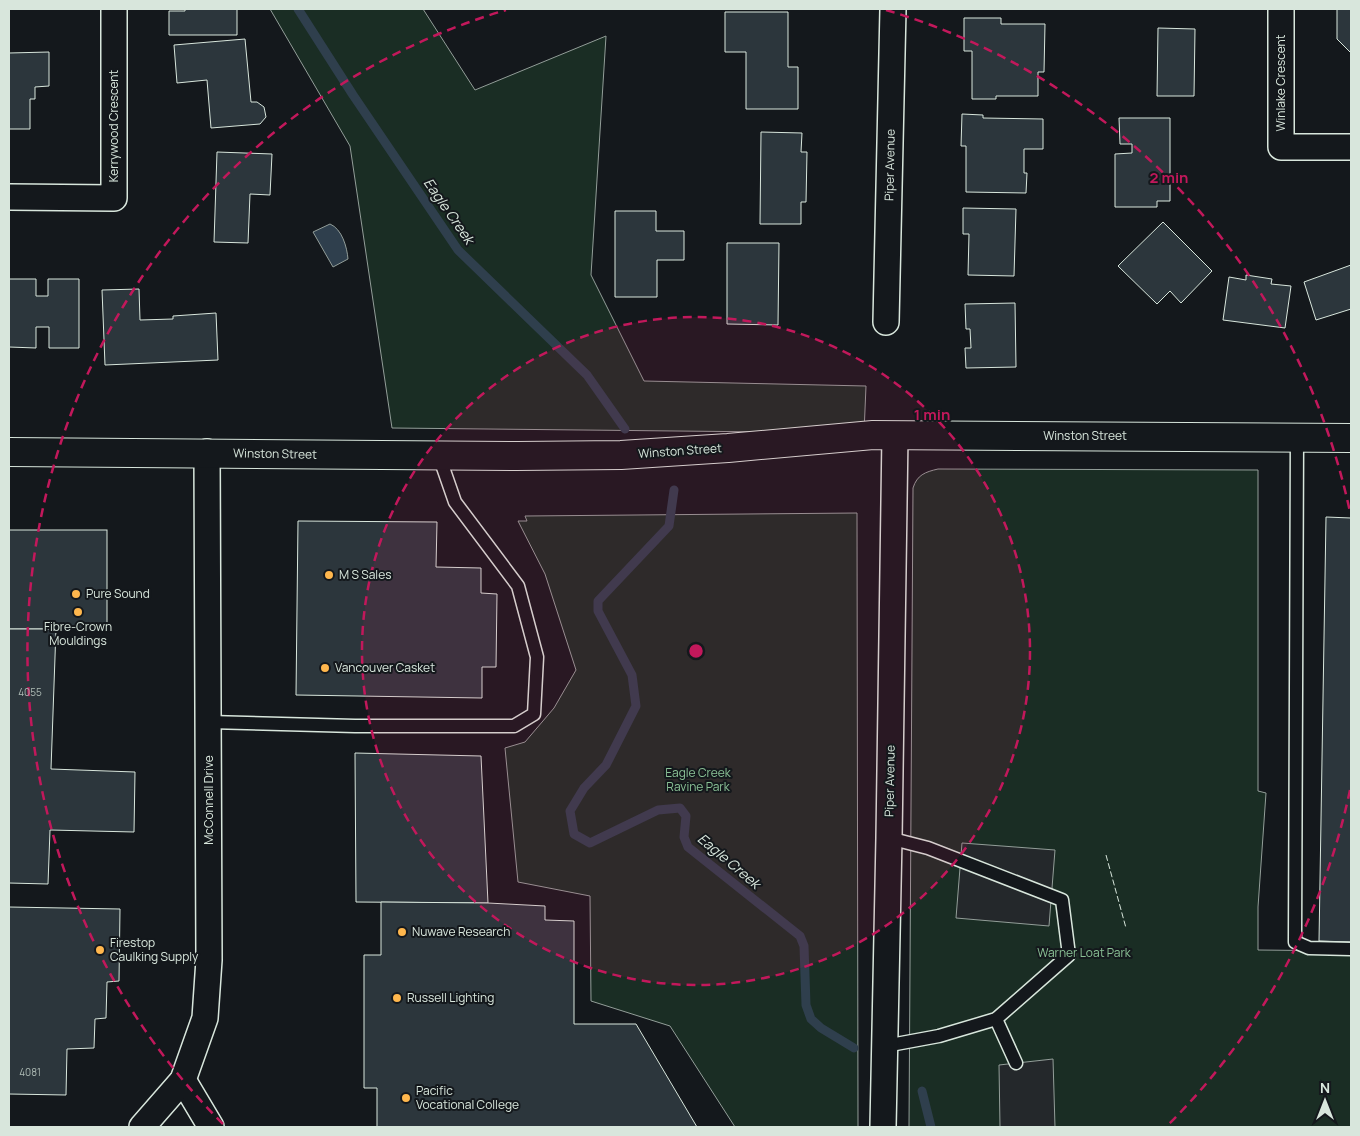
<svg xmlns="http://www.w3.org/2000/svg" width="1360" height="1136" font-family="Manrope,sans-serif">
  <rect width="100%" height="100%" fill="#14181c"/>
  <g fill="#1a2d24" stroke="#939e99">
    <polygon points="270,9 423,9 475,90 606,36 591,275 644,381 866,386 864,433 392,428 350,146"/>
    <path d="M 938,469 L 1258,470 L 1258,791 L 1266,793 L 1258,907 L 1258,950 L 1351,951 L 1351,1127 L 909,1127 L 913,488 C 917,475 925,472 938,469 Z"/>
    <polygon points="857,513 858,1127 735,1127 670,1026 591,1001 590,896 518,882 505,748 525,742 554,708 576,670 545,574 518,521 527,521 525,516"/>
  </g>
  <g fill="#24282b" stroke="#939e99">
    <polygon points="962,843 1055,850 1049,926 956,918"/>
    <polygon points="1053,1059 1055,1127 1000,1127 999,1065"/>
  </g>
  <path fill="#2f3f4d" stroke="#939e99" d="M 330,224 C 342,229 347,247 348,259 L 333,267 L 313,232 Z"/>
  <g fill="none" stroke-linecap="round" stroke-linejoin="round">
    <g stroke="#2f3f4d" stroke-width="9">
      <polyline points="298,9 353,95 458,250 587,375 625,429"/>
      <polyline points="674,490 669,526 598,601 598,611 632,675 636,706 606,765 584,788 570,811 574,834 590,843 658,810 680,808 686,816 684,837 688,847 800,936 804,946 806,1005 811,1019 821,1028 854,1048"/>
      <polyline points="922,1091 931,1127"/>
    </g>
  </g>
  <g fill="#2c363c" stroke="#d8e6dc">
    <polygon points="185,9 237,9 237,35 169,35 169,11 185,11"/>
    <polygon points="1337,9 1351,9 1351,53 1337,39"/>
    <polygon points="725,12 788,12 788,67 798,67 798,109 746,109 746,52 725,52"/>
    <polygon points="964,18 1001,18 1001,24 1045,24 1044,72 1038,72 1038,96 996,96 996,99 972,99 972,51 964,51"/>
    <polygon points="1158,28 1195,29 1194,96 1157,96"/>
    <polygon points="245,39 251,102 257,102 264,107 266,117 260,124 211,128 207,80 177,83 174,45"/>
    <polygon points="49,52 49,86 35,87 35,99 30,99 30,129 9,129 9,53"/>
    <polygon points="962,114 983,115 983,118 1043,119 1043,149 1024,149 1024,173 1027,173 1026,193 966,192 966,146 961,146"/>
    <polygon points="1119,118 1170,118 1170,201 1157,201 1157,207 1115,207 1115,154 1132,153 1132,144 1120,144"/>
    <polygon points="761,132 802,133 801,152 807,152 806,202 801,202 801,224 760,224"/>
    <polygon points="217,152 272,154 270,195 250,194 248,243 214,242"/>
    <polygon points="963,208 1016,209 1014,276 968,275 969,234 963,234"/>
    <polygon points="615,211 656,211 656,231 684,231 684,260 657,260 657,297 615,297"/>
    <polygon points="1163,222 1212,271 1181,303 1170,291 1157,304 1118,266"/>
    <polygon points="727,243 779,243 778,325 727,324"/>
    <polygon points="1351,265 1351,309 1316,320 1304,282"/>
    <polygon points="1246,275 1272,279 1271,284 1291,286 1285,328 1223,320 1229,277 1246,280"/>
    <polygon points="9,279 36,279 36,296 48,296 48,279 79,279 79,348 49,348 49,327 36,327 36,348 9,347"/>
    <polygon points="139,289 140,320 173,319 173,316 216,313 218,360 105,365 102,290"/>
    <polygon points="1015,303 1016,367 966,368 965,348 971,348 970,329 966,329 965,304"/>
    <polygon points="1326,517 1351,518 1351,942 1319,941"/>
    <polygon points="298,521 437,522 436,567 481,568 481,593 497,594 496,667 482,667 482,698 296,695"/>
    <rect x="9" y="530" width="98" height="99"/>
    <polygon points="9,629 56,629 51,769 135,772 134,832 50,830 48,884 9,883"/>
    <polygon points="355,753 481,756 488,903 356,902"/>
    <polygon points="381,902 488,903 545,906 545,920 574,921 574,1024 636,1024 697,1127 377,1127 377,1088 364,1088 364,955 381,955"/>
    <polygon points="9,907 120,909 119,981 107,982 106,1018 95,1019 94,1048 67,1049 66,1095 9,1094"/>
  </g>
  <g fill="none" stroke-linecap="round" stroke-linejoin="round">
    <g stroke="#d8e6dc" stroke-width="15">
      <g id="service">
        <polyline points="1297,437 1295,942 1309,948 1351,949"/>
        <polyline points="209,722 355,726 514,726 534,714 537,657 518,586 455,502 439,456"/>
        <polyline points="996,1019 1016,1063"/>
        <polyline points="885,1046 939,1036 996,1019 1069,955 1062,900 928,848 889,838"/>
      </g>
    </g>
    <g stroke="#d8e6dc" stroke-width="28">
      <g id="minor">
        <polyline points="1281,9 1281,147 1351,147"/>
        <polyline points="9,197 114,198 114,9"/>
        <polyline points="886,322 893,9"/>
        <polyline points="183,1080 211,1127"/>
        <polyline points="142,1127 183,1080 205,1018 209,960 207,452"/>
        <polyline points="883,1127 889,838 895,435"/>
      </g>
    </g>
    <g stroke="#d8e6dc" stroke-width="30">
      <polyline id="tertiary" points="9,452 517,456 621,455 728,448 873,435 1351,438"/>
    </g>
    <use href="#service" stroke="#14181c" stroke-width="12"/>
    <use href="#minor" stroke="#14181c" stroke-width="25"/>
    <use href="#tertiary" stroke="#14181c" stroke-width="28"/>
    <polyline stroke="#d8e6dc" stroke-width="1" stroke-dasharray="6 2.5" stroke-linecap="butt" points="1106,855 1126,928"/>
  </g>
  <circle cx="696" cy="651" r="334" fill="#c2185b" fill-opacity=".12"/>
  <g fill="none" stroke="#c2185b" stroke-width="2.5" stroke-dasharray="9 6">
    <circle cx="696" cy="651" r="334"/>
    <path d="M1350 790A669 669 0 0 1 1169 1124M223 1124A669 669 0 0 1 506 10M886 10A669 669 0 0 1 1350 512"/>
  </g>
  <g fill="#ffb74d" stroke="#14181c" stroke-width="2">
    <circle cx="329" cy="575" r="5"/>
    <circle cx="76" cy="594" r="5"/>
    <circle cx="78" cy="612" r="5"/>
    <circle cx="325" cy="668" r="5"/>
    <circle cx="402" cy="932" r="5"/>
    <circle cx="100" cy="950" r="5"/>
    <circle cx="397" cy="998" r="5"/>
    <circle cx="406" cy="1098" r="5"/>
  </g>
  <g text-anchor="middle" stroke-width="4" stroke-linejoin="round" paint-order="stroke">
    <g font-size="10" fill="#adbab4">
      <text x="30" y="696">4055</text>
      <text x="30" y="1076">4081</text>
    </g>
    <g font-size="12" fill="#d8e6dc" stroke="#14181c">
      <text transform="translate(1281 83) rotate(-90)" y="4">Winlake Crescent</text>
      <text transform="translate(114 126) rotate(-90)" y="4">Kerrywood Crescent</text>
      <text transform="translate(890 165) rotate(-89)" y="4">Piper Avenue</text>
      <text x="1085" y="440">Winston Street</text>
      <text transform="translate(680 451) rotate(-4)" y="4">Winston Street</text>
      <text transform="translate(275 454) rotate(1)" y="4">Winston Street</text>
      <text transform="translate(890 781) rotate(-89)" y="4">Piper Avenue</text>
      <text transform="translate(209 800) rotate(-90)" y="4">McConnell Drive</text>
    </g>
    <g font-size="12" fill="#d8e6dc" stroke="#14181c" text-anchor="start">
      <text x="339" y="579">M S Sales</text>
      <text x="86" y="598">Pure Sound</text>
      <text x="78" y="631" text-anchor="middle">Fibre-Crown<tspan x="78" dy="14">Mouldings</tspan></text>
      <text x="335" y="672">Vancouver Casket</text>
      <text x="412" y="936">Nuwave Research</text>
      <text x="110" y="947">Firestop<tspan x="110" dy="14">Caulking Supply</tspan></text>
      <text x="407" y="1002">Russell Lighting</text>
      <text x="416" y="1095">Pacific<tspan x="416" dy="14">Vocational College</tspan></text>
    </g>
    <g font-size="12" fill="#8ac095" stroke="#14181c">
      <text x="698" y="777">Eagle Creek<tspan x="698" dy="14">Ravine Park</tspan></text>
      <text x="1084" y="957">Warner Loat Park</text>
    </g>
    <g font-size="14" font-style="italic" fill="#d8e6dc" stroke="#14181c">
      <text transform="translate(449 211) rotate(55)" y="5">Eagle Creek</text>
      <text transform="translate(729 861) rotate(40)" y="5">Eagle Creek</text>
    </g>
  </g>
  <circle cx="696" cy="651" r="8" fill="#c2185b" stroke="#14181c" stroke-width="2.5"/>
  <g font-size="15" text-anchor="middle" font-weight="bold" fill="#c2185b" stroke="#14181c" stroke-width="4" stroke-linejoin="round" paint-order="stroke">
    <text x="1169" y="183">2 min</text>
    <text x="932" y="420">1 min</text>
  </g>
  <rect width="1360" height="1136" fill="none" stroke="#d8e6dc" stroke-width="20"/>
  <g transform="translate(1325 1101)" stroke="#14181c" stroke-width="4" paint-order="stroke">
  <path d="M0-4L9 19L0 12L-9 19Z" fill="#d8e6dc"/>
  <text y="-8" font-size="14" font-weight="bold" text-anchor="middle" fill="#d8e6dc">N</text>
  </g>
</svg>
